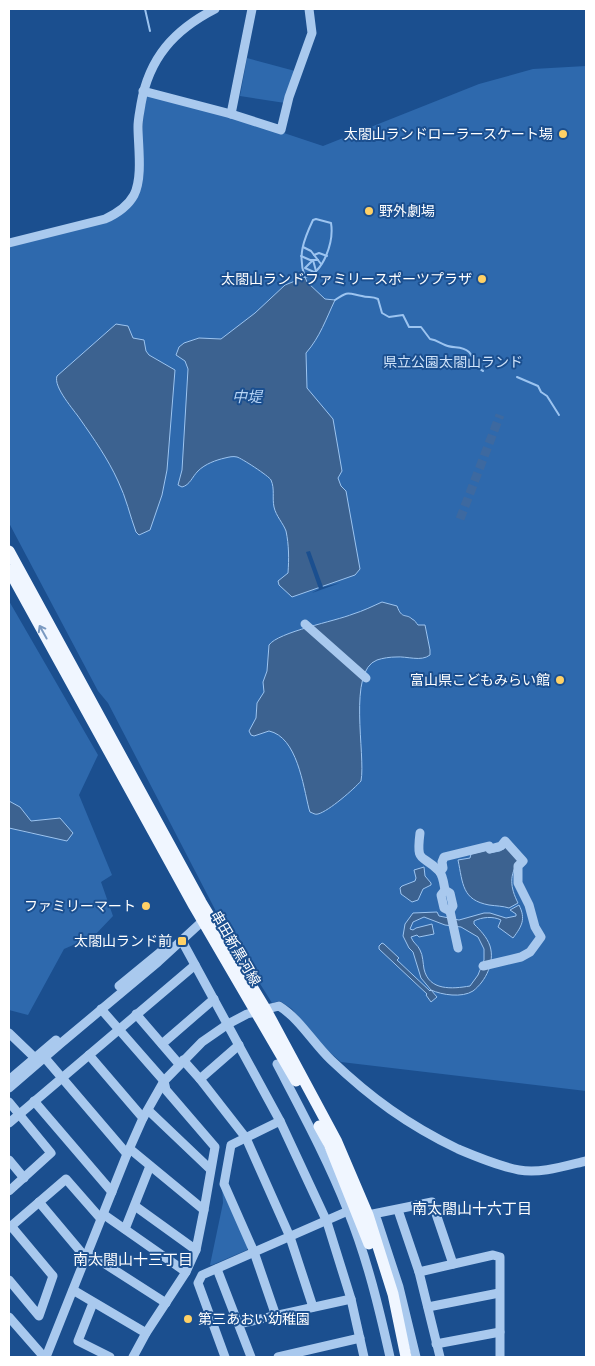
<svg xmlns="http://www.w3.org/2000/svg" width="595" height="1366" font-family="'Noto Sans','Noto Sans JP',sans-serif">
  <rect width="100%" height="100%" fill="#1b4f8f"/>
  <g fill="#2e69ad">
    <polygon points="247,58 295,71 285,103 240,96"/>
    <polygon points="586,66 586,1091 341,1062 320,1044 292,1009 280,1001 272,1003 221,921 108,703 98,691 9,523 9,247 106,221 135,196 141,151 145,93 230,115 323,146 479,84 533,69"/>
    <polygon points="9,601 98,755 79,795 112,875 101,882 113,916 94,936 64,949 28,1015 9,1010 9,828 33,834 60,818 31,821 20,807 9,801"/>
    <polygon points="222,1185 248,1247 247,1250 212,1265 210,1265 223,1203"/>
  </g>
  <g fill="#3c6290" stroke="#9cc4f0" fill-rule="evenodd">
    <path d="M 305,277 L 307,282 L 325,299 L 335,300 C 326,319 320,337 306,353 L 307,388 L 333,419 L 342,471 L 338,478 L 341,486 L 346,491 L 360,569 L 355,575 L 292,597 L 279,585 L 278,581 L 288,573 C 289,559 289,545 286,531 C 283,523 276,516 274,507 C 272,498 275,489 271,480 C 269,476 241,458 237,457 C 233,456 229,457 225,458 C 216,460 205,464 198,471 C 192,477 190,485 182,487 L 178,485 L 182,470 L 188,369 L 185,361 L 176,355 L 179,347 L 184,343 L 199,338 L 221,339 L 255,313 L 285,285 Z"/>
    <path d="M 116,324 L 128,326 L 133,338 L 144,340 L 146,351 L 149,355 L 175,370 L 167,470 L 162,495 L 150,530 L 139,535 L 136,532 C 130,516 126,497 118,481 C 108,459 94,439 80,419 C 74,410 53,387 57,376 Z"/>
    <path d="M 382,602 L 397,606 C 402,620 406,613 412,619 C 415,620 416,623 418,625 L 425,625 L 430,650 L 430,655 C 421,662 407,656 396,657 C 390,657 383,658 377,660 C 347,671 366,755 361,781 C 354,789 329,811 318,814 C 315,815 313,813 310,812 L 309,809 C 303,785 297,737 269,731 L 254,736 L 251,735 L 249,731 L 256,718 L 257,703 L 264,692 L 263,682 L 267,671 L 269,645 C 278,632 336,621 353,614 C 363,611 373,606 382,602 Z"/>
    <polygon points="9,801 20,807 31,821 60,818 73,833 67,841 9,828"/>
    <path d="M 506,847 L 519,861 C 509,875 510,887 518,903 L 509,908 C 503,906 496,906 489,905 C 462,900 463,884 458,860 L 470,858 L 471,854 L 487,850 L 489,853 L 500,851 Z"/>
    <polygon points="424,867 425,876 431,883 431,885 423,889 418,900 412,902 401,894 400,888 402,886 415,881 416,878 414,870"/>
    <path d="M 519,905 C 526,919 522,926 513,938 L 498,927 L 501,920 C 493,916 482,917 474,921 L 474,924 C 480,930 487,937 490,946 C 495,962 486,981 473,991 C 462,998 442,995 431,990 L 437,997 L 431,1002 L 426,995 L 427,994 L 379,949 L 379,946 L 382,943 L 384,944 L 399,958 L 397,960 L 430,991 L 431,990 L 421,978 L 413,952 L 409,948 L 403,936 L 405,924 L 413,913 L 437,912 L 439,916 L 459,920 L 484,913 L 490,913 L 506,918 L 516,916 L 516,914 L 510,910 ZM 424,917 L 445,925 L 461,927 L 478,937 L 484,949 L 484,960 L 478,975 L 470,986 C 452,989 429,991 424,969 C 423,964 423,955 420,950 C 418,945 413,943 411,937 L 417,935 L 419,937 L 434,934 L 432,924 L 416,928 L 413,930 L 410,929 L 413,922 Z"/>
  </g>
  <polygon fill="#1b4f8f" points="310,551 323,587 340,583 312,593 319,589 306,552"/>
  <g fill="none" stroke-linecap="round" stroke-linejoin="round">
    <g stroke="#9cc4f0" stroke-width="2">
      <polyline points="145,9 150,31"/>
      <path d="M 316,219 L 331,223 C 334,241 324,273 305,277 C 297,256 304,239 313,220 Z"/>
      <polyline points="303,247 311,251 321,264"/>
      <polyline points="314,255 319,253 327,256"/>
      <polyline points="301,256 310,260 318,260"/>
      <polyline points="314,272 305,268 313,260 316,271"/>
      <path d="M 335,300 C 348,291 347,293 362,296 C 368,298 372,296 378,299 L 382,313 L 389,317 L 403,315 L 409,327 L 421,327 L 430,339 C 437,340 440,343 445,345 C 453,349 462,345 469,352 C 476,359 472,365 483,371"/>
      <polyline points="517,377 538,386 541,392 547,396 559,415"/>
    </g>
    <polyline stroke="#3d69a0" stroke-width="9" stroke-dasharray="9 4.5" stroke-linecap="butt" points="460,519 500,415"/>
    <g stroke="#a9c9ee" stroke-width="9">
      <polyline points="143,91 231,114 281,130 289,97 312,33 309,9"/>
      <polyline points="231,114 252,9"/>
      <path d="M 9,243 L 105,219 C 116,214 128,206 134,195 C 143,177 138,146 138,127 C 138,119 140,111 141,104 C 149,58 174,30 215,9"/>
      <polyline points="305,624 366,678"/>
      <path d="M 420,833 C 416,865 422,853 439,871 C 443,875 444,885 445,890 L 450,893 L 453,906 L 450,911 L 458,948"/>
      <polyline points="440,872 443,868 442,862 444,857 489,846 490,849 501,846 505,841 523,861 518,866 518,883 529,905 535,927 541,937 530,952 521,957 483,966"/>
      <polyline points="445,890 441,895 444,908 450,911"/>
      <polyline points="182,941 280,1121"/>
      <polyline points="119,986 169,945"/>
      <polyline points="101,1009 164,1081 166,1090 215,1147 204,1210 196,1250 186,1272 146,1333 133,1357"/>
      <polyline points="136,1014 179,1064"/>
      <polyline points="9,1033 35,1058"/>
      <polyline points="162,1044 214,999"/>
      <polyline points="239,1045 200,1079 246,1138 290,1237 313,1307"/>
      <polyline points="89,1055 143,1118"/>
      <polyline points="45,1058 127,1154"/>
      <polyline points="183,1060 200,1079"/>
      <path d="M 277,1064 C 302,1112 328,1160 348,1211 C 367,1258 379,1308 390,1357"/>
      <polyline points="9,1080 56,1040"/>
      <polyline points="9,1088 60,1044 158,962 207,917"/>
      <polyline points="34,1101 112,1192"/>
      <polyline points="9,1102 51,1153 9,1191"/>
      <polyline points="148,1110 210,1169"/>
      <polyline points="9,1123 195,965"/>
      <polyline points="130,1149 204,1210"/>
      <polyline points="9,1160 24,1178"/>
      <polyline points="39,1202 86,1258"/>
      <polyline points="135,1206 196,1250"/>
      <polyline points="398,1210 419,1272 440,1357"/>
      <polyline points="103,1214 186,1272"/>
      <polyline points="368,1215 432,1202 453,1264"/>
      <polyline points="372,1215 377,1220 399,1287 416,1357"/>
      <polyline points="9,1228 66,1179 101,1219"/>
      <polyline points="125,1229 150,1166"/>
      <polyline points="88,1253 166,1303"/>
      <polyline points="217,1269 251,1357"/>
      <polyline points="419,1272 493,1255 500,1257 500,1357"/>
      <polyline points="9,1280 39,1316 53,1276 11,1226"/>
      <polyline points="73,1290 146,1333"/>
      <polyline points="93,1303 78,1341 110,1357"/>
      <polyline points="428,1307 499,1293"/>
      <polyline points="276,1316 254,1252 224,1184 231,1145 280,1121 327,1222 351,1299 364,1357"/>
      <polyline points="9,1317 44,1357"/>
      <polyline points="238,1324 351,1299"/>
      <polyline points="436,1344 500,1332"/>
      <path d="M 46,1357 L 127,1154 L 143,1118 L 164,1081 L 202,1042 L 228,1024 L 247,1014 L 279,1006 C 300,1019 313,1043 331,1060 C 371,1098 408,1125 458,1149 C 477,1157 498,1166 519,1170 C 540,1174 565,1166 586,1161"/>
      <polyline points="225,1357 198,1283 202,1275 348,1211"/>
      <polyline points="278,1357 360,1338"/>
    </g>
    <g stroke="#f0f6ff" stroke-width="11">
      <polyline points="9,551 201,902 265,1008 336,1140 368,1215 393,1294 406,1357"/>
      <polyline points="9,570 194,906 296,1081"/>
      <polyline points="319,1126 329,1144 369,1244"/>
    </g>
  </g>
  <defs><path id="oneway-shaft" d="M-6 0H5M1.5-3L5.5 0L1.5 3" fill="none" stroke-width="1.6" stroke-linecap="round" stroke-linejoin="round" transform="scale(1.25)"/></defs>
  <use stroke="#7b9ac1" href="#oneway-shaft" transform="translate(43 632) rotate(-119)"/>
  <g fill="#ffd166" stroke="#1b4f8f" stroke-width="2">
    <circle cx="563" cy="134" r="5"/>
    <circle cx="369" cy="211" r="5"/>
    <circle cx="482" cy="279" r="5"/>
    <circle cx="560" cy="680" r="5"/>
    <circle cx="146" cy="906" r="5"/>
    <rect x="177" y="936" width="10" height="10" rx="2.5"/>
    <circle cx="188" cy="1319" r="5"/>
  </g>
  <g text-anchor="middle" stroke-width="4" stroke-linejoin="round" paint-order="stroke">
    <g font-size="14" fill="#fff" stroke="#1b4f8f" text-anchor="end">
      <text x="553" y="139">太閤山ランドローラースケート場</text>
      <text x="379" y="216" text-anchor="start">野外劇場</text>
      <text x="472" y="284">太閤山ランドファミリースポーツプラザ</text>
      <text x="550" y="685">富山県こどもみらい館</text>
      <text x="136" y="911">ファミリーマート</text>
      <text x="172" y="946">太閤山ランド前</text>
      <text x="198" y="1324" text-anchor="start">第三あおい幼稚園</text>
    </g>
    <g font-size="14" fill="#cfe3fa" stroke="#1b4f8f">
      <text x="453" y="367">県立公園太閤山ランド</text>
    </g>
    <g font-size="14" fill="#fff" stroke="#1b4f8f">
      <text transform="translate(236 948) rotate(60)" y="5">串田新黒河線</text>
    </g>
    <g font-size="15" font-style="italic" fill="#b5d3f5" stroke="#1b4f8f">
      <text x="247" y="402">中堤</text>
    </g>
    <g font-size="15" fill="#fff" stroke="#1b4f8f">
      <text x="472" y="1214">南太閤山十六丁目</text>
      <text x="133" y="1265">南太閤山十三丁目</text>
    </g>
  </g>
  <rect width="595" height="1366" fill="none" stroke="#ffffff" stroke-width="20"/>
</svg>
